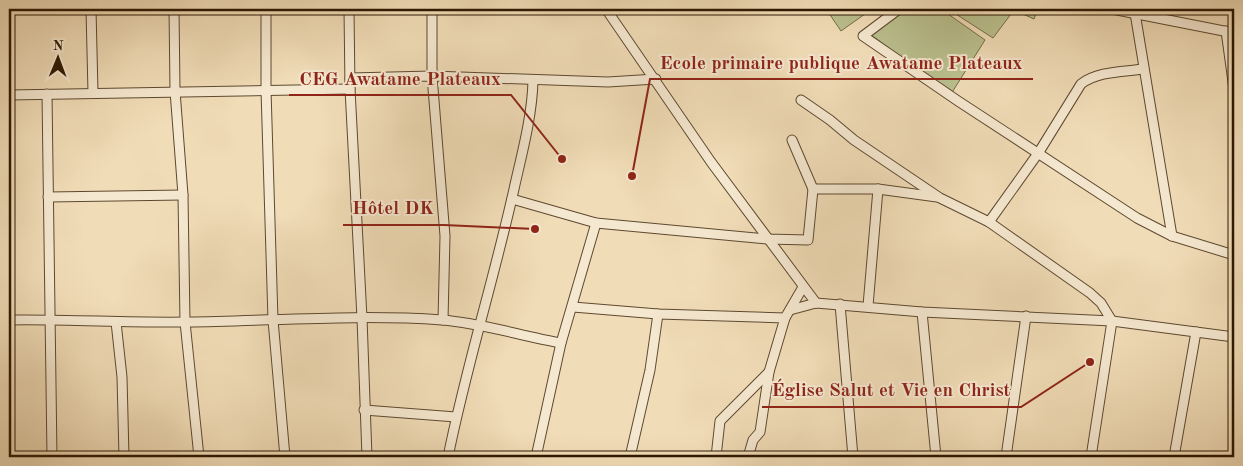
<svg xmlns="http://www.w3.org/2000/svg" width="1243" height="466" font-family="'Old Standard TT',serif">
  <rect width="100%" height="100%" fill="#f0dcb7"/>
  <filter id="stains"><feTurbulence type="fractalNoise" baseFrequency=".004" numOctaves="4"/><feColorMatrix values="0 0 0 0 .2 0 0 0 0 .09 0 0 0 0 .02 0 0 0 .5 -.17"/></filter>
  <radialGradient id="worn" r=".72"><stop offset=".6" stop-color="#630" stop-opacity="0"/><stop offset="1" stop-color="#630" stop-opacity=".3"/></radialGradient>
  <g fill="#bac08e" stroke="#746c48">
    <polygon points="826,9 872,9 841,31"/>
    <polygon points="905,9 941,9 985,40 951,94 870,34"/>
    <polygon points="948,9 1038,9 1034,19 1014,10 993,38"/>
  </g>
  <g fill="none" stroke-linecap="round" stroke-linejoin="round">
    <g stroke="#5e492f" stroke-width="11">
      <g id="minor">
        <polyline points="91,9 93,93"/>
        <polyline points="174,9 175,91 183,195 185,322 199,457"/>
        <polyline points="266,9 266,90 273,320 285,457"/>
        <polyline points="349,9 350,89 362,318 367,457"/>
        <polyline points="432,9 432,76 445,236 443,320"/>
        <polyline points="606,9 711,162 816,303"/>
        <polyline points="899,9 863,36 958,101 1137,218 1172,236 1234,255"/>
        <polyline points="1112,9 1234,33"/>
        <polyline points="1135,13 1172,236"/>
        <polyline points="1226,31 1234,89"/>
        <polyline points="350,78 432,76 608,82 656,79"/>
        <polyline points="47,94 52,457"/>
        <polyline points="9,95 350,89"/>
        <polyline points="801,100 830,120 854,140 940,198 989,222 1090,293 1101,303 1112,321 1091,457"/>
        <polyline points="813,189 878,189 937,197"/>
        <polyline points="48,197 183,195"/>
        <polyline points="512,199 596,223 767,239 808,240 813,189 792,140"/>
        <path d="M 989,222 L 1039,152 L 1081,84 C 1098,71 1123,72 1143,69"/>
        <polyline points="840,304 853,457"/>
        <polyline points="868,306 878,189"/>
        <polyline points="573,307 658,314 785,318"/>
        <polyline points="790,310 816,303 922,312 1112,321 1234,337"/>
        <polyline points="922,312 936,457"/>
        <path d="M 9,320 C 68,319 128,323 187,322 C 272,321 357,314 442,320 C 482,323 521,336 561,343"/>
        <polyline points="116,322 122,377 124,457"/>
        <polyline points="364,410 456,417"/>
        <path d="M 448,457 C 466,367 494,279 514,189 C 522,153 532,117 533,81"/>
        <polyline points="536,457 561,343 596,223"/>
        <polyline points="630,457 650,370 658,314"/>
        <polyline points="716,457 720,421 769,372"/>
        <polyline points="748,457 753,440 760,432 769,372 785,318 803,287"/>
        <polyline points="1006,457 1026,316"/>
        <polyline points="1174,457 1196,332"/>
      </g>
    </g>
    <use href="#minor" stroke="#f5e8d0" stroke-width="9"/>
  </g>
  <path fill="none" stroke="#8f2418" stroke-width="2" d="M632 176L650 79H1033M562 159L511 95H289M535 229L444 225H343M1090 362L1021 407H762"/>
  <g fill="#8f2418" stroke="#f5e8d0" stroke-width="2">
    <circle cx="632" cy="176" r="5"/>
    <circle cx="562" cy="159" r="5"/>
    <circle cx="535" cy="229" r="5"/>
    <circle cx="1090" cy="362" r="5"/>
  </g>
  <g font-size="19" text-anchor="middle" font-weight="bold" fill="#8f2418" stroke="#f5e8d0" stroke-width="4" stroke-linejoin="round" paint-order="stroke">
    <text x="841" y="69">Ecole primaire publique Awatame Plateaux</text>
    <text x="400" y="85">CEG Awatame Plateaux</text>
    <text x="393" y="214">Hôtel DK</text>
    <text x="891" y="396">Église Salut et Vie en Christ</text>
  </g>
  <rect width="1243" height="466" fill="none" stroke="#f0dcb7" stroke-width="30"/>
  <rect x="10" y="10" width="1223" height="446" fill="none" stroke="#2d1802" stroke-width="2.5"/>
  <rect x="15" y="15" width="1213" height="436" fill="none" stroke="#2d1802"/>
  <g transform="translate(58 58) rotate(1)" stroke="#f5e8d0" stroke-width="4" paint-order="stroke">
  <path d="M0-4L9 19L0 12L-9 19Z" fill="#2d1802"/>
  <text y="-8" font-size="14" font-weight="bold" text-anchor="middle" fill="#2d1802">N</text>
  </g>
  <rect width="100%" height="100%" filter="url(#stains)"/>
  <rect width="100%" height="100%" fill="url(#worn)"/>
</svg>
